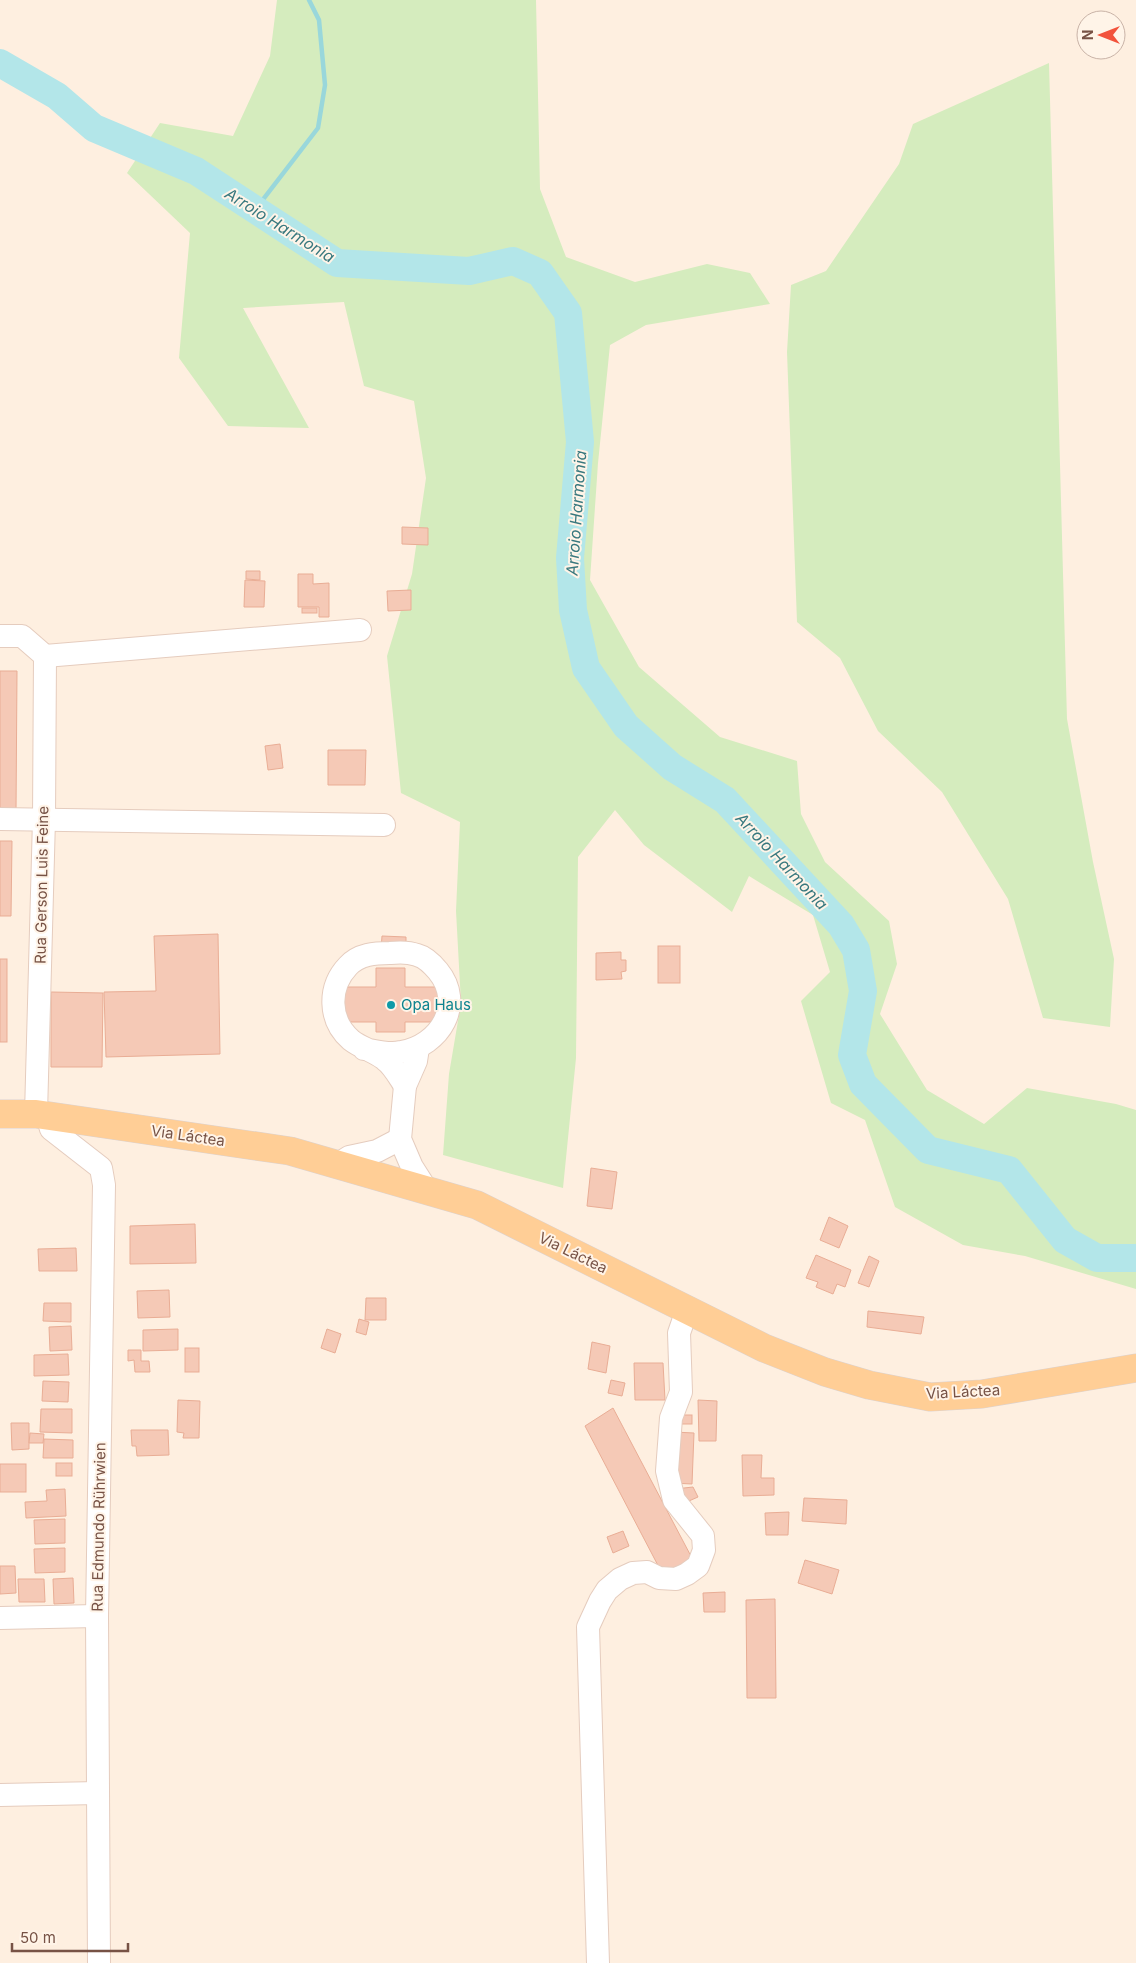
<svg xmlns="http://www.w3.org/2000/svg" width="1136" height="1963" font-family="Inter,sans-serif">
  <rect width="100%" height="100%" fill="#feefe0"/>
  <g fill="#d5ecbe">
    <polygon points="277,0 536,0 540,189 566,257 635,282 707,264 750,273 770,304 646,325 610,345 598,463 590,580 639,667 720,737 797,761 801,814 825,862 889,921 897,964 880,1014 927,1090 984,1124 1027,1088 1116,1104 1136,1110 1136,1289 1025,1256 963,1245 895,1207 865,1120 831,1103 801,1001 830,972 813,915 749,876 732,912 644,845 615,810 578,857 576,1058 563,1188 443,1155 449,1074 461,1003 456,911 460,822 401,793 387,656 412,574 426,478 414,401 364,386 344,302 243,308 309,428 228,426 179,358 190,233 127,173 160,123 233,136 270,56"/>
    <polygon points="1049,63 1067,719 1093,862 1114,959 1110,1027 1043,1018 1008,899 942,792 878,731 840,658 797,622 787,352 791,285 826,271 899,164 913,124"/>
  </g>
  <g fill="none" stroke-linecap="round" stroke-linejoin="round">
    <polyline stroke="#99d7db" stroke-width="4.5" points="255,210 318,128 325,85 319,20 309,0"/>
    <polyline stroke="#b3e6e9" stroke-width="28" points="0,63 57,96 94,128 196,171 337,263 469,271 513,261 540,273 568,313 580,442 570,558 573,610 586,668 626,726 672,767 725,800 841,925 856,950 863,991 852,1055 863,1084 928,1150 1009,1170 1065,1240 1097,1258 1136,1258"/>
  </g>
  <g fill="#f5c9b6" stroke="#e9ad95">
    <polygon points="402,527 428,528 428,545 402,544"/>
    <polygon points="246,571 260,571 260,580 246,579"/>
    <polygon points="298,574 313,574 313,584 329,583 329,617 319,617 319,607 298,607"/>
    <polygon points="245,580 265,581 264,607 244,607"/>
    <polygon points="411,590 411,610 388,611 387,591"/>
    <rect x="302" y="608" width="15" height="5"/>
    <polygon points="0,671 17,671 16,813 0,813"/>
    <polygon points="280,744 283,768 268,770 265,746"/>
    <polygon points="328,750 366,750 365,785 328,785"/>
    <polygon points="0,841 12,841 11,916 0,916"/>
    <polygon points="218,934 220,1054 106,1057 104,992 156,991 154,936"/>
    <polygon points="382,936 406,937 406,950 381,950"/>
    <rect x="658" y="946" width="22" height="37"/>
    <polygon points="621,952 621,960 626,960 626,971 621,972 622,979 596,980 596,953"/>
    <rect x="0" y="959" width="7" height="83"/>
    <polygon points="376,968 405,968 405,987 442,987 442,1022 405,1022 405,1032 376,1032 376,1022 340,1022 340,987 376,987"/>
    <polygon points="51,992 103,993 102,1067 51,1067"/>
    <polygon points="591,1168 617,1172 612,1209 587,1206"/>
    <polygon points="829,1217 848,1226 839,1248 820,1240"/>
    <polygon points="195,1224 196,1263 130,1264 130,1226"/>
    <polygon points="76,1248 77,1271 39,1271 38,1249"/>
    <polygon points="816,1255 851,1270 845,1287 837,1284 833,1294 816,1287 818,1282 806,1278"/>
    <polygon points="869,1256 879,1261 869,1287 858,1283"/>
    <polygon points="169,1290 170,1317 138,1318 137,1291"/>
    <polygon points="366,1298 386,1298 386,1320 365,1320"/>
    <polygon points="44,1303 71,1303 71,1322 43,1321"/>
    <polygon points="868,1311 924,1317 921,1334 867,1327"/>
    <polygon points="359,1319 369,1322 366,1335 356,1332"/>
    <polygon points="71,1326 72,1350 50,1351 49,1327"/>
    <polygon points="178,1329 178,1350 143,1351 143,1330"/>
    <polygon points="327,1329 341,1334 335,1353 321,1348"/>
    <polygon points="592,1342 610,1346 606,1373 588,1369"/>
    <rect x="185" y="1348" width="14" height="24"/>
    <polygon points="128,1350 141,1350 141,1361 149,1361 150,1372 135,1372 134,1360 128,1361"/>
    <polygon points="68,1354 69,1375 34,1376 34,1355"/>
    <polygon points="634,1363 663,1363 665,1400 635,1400"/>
    <polygon points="611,1380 625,1383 622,1396 608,1393"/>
    <polygon points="43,1381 69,1382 68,1402 42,1401"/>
    <polygon points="178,1400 200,1401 199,1438 183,1438 184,1433 177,1432"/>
    <polygon points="698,1400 717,1401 716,1441 699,1441"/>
    <polygon points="613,1408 693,1560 663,1575 585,1426"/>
    <polygon points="41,1409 72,1409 72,1433 40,1432"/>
    <rect x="679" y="1415" width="13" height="9"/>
    <polygon points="11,1423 29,1423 29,1449 12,1450"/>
    <polygon points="131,1430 168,1430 169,1455 137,1456 136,1446 132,1446"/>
    <polygon points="674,1432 694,1433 692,1484 672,1483"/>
    <polygon points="30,1433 44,1434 43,1443 29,1443"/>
    <polygon points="44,1439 73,1440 73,1458 43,1458"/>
    <polygon points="742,1455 762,1455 761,1478 774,1478 774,1495 743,1496"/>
    <rect x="56" y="1463" width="16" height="13"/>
    <rect x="0" y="1464" width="26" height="28"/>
    <polygon points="693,1487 698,1497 682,1504 675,1489"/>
    <polygon points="65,1489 66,1516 26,1518 25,1502 47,1501 46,1490"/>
    <polygon points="804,1498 847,1500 846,1524 802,1521"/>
    <polygon points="789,1512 788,1535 766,1535 765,1513"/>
    <polygon points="65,1519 65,1543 35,1544 34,1520"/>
    <polygon points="623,1531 629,1546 613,1553 607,1537"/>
    <polygon points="65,1548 65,1572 35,1573 34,1549"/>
    <polygon points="805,1560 839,1570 832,1594 798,1583"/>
    <polygon points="0,1566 15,1566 16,1593 0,1594"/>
    <polygon points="73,1578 74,1603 54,1604 53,1579"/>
    <polygon points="18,1579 44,1579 45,1602 19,1602"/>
    <polygon points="725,1592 725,1612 704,1612 703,1593"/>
    <polygon points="775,1599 776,1698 747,1698 746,1600"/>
  </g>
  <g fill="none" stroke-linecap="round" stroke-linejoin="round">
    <g stroke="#e5ccbe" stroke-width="24">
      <g id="minor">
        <polyline points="0,636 22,636 45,656 360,630"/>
        <polyline points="0,819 384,825"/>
        <polyline points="418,1048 416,1061 405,1086 400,1139 412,1167 426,1189"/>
        <path d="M 364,1049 C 376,1051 389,1055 401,1052 C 440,1046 465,1004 438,971 C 433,965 425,957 417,955 C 409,952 399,952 390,953 C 375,953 359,954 348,966 C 328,987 328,1020 351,1040 C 361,1048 374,1051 384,1059 C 393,1065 399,1077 405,1086"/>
        <polyline points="36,1114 44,819 45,656"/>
        <polyline points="47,1116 51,1129 101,1168 104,1185 97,1616 99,1963"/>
        <polyline points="338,1164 349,1157 377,1151 400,1139"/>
        <polyline points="0,1618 97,1616"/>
        <polyline points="0,1795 98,1793"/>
        <polyline points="598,1963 588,1627 600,1601 607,1590 620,1579 633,1573 647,1572 659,1578 676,1579 687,1574 698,1566 704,1550 703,1536 674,1500 667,1471 671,1418 681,1392 679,1333 687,1310"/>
      </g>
    </g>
    <g stroke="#dcd2cf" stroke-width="29">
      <polyline id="major" points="0,1114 36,1114 290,1151 477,1205 764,1348 825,1372 869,1385 930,1397 982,1394 1136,1368"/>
    </g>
    <use href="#minor" stroke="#fff" stroke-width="22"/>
    <use href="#major" stroke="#ffce96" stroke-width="28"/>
  </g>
  <circle fill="#0f9aa8" stroke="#fff4e8" stroke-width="2" cx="391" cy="1005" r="5"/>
  <g text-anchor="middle" stroke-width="4" stroke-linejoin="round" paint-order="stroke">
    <g font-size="15" fill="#775245" stroke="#fff4e8">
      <text transform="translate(42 885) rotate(-89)" y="5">Rua Gerson Luis Feine</text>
      <text transform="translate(188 1136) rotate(8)" y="5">Via Láctea</text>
      <text transform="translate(573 1253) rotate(26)" y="5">Via Láctea</text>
      <text transform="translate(963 1392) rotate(-3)" y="5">Via Láctea</text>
      <text transform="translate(99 1527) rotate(-89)" y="5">Rua Edmundo Rührwien</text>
    </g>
    <g font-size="15" fill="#0d838f" stroke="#fff4e8" text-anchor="start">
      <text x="401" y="1010">Opa Haus</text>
    </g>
    <g font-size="16" font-style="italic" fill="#38787e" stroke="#fff4e8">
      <text transform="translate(280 225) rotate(32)" y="6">Arroio Harmonia</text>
      <text transform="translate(576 513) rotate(-86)" y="6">Arroio Harmonia</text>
      <text transform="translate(782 861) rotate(47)" y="6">Arroio Harmonia</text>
    </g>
  </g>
  <g transform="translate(1101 35) rotate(270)"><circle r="24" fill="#fff4e8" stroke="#c9b3a7"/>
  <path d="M0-4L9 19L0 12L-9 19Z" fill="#f2523b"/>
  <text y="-8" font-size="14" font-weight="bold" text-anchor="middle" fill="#775245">N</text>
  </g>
  <path d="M12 1943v8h116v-8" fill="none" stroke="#775245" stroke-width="2.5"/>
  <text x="20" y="1943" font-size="15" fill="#775245" stroke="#fff4e8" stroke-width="4" paint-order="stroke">50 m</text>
</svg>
